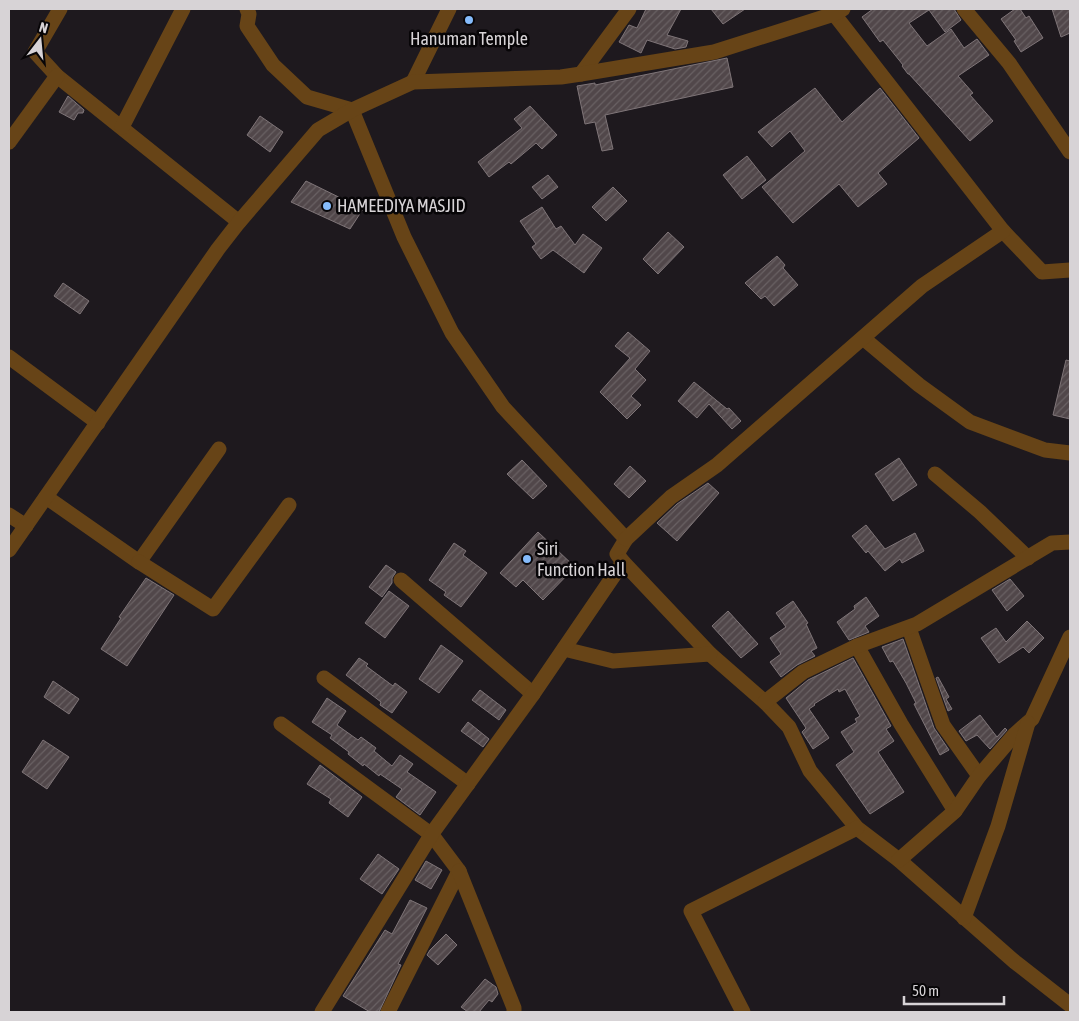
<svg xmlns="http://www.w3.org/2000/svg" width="1079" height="1021" font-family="'Asap Condensed',sans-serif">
  <defs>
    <pattern id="building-hatch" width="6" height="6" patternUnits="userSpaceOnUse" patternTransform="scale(1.25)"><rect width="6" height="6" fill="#51474a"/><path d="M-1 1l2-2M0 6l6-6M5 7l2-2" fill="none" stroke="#696163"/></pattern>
  </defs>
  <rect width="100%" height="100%" fill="#1e191e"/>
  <g fill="url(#building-hatch)" stroke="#7f7578">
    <polygon points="646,9 681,9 667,35 688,41 686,47 675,49 647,40 641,53 619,42 629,25 637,28"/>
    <polygon points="711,9 745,9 723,24"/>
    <polygon points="873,9 954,9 961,20 945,32 929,10 909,23 927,46 951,29 964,48 977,39 989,55 958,76 973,93 970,95 993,121 970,141 909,74 908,74 902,66 903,65 883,40 880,42 862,17"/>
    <polygon points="1015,9 1020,9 1026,18 1029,16 1043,38 1021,52 1014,41 1016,40 1001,19"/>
    <polygon points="1052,9 1070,9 1070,33 1061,37"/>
    <polygon points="727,58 733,87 605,115 613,149 602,151 595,122 585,124 577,86 595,83 595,85"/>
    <polygon points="815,88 842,122 880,88 919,138 878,173 887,184 858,207 839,184 793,223 762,187 805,151 790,131 772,147 758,132"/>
    <polygon points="68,96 84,110 83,113 78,113 74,120 59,112"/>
    <polygon points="530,106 557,135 542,149 536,143 511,164 509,162 489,177 478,162 522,128 514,119"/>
    <polygon points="260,116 283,132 270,152 247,135"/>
    <polygon points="747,156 766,180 742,199 723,175"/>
    <polygon points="548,175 558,187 542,199 532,187"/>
    <polygon points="306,181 363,209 350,229 291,202"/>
    <polygon points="613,187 627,201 606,221 592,207"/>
    <polygon points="542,207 556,229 561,226 575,245 583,234 602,248 584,273 553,250 541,259 532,247 536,244 520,221"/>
    <polygon points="668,232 684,247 658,274 643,259"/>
    <polygon points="777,256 785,265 783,268 798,285 774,306 765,296 761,299 745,283"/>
    <polygon points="63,283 89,301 80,314 54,296"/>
    <polygon points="628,332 650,351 635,369 646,380 631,396 641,405 627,419 600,392 630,358 615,346"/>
    <polygon points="1066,360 1070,361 1070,419 1053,415"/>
    <polygon points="694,382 727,409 729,408 741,421 732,429 709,404 697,418 678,401"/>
    <polygon points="899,458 917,485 893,501 875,474"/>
    <polygon points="522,460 547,486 533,499 507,474"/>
    <polygon points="630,466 646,481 629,498 614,484"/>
    <polygon points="708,483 719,493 677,541 657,523 677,504"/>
    <polygon points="866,525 885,549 915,533 924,551 902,563 900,559 885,571 868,551 866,553 852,536"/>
    <polygon points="538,532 575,567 543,600 523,580 516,587 500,573"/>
    <polygon points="454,543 466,551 463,555 487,573 461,607 444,595 446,592 429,580"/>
    <polygon points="386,565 396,572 392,578 392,583 382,597 369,587"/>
    <polygon points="146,578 174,595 127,666 101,649 121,618 119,617"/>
    <polygon points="1010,579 1024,596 1007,611 992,590"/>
    <polygon points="389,591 409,606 385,638 365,623"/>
    <polygon points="866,597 879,616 865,626 869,632 849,640 837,622 855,609 854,606"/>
    <polygon points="793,601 808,623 806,624 817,648 811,651 815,656 797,665 781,677 770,662 781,654 770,638 786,627 776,613"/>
    <polygon points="728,611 758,644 741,658 712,626"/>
    <polygon points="1027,621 1044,638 1029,653 1023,647 999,663 981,638 996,628 1006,642"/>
    <polygon points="903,639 934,728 949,750 940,755 914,704 916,703 906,683 893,661 890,662 882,647"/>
    <polygon points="441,645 463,661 439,693 419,679"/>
    <polygon points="359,658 368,664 366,666 393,686 395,683 407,692 392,713 380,705 381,702 346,675"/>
    <polygon points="853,658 891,726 886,729 894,741 878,752 904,792 870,814 836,765 854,752 841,732 857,722 855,719 860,716 845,689 839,692 838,689 814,704 815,705 809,709 829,738 813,749 802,732 806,728 786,698 808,680"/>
    <polygon points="938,677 949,697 946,699 952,709 948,711 936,678"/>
    <polygon points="53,681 79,699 69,714 44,697"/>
    <polygon points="480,690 506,710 499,720 472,700"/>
    <polygon points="327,698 346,711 337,725 358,740 361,737 376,748 374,751 392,766 400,755 413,764 407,772 436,792 420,815 396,797 402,789 380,774 379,776 364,764 363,766 348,754 349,752 330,738 332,735 312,722"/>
    <polygon points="980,715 997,737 1005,728 1007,730 990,749 977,735 966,741 959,731"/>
    <polygon points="468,722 489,739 483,747 461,731"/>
    <polygon points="43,740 69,757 47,789 22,772"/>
    <polygon points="320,765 362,797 348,817 329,803 331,799 307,784"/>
    <polygon points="378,854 399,869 382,894 360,879"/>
    <polygon points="426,861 442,870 431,889 415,880"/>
    <polygon points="410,900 427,908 398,964 401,965 379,1012 370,1012 343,996 385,930 392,934"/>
    <polygon points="446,934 457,945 438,965 427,955 430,950"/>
    <polygon points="485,979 496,987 498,994 492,1002 489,1000 479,1012 468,1012 461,1007"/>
  </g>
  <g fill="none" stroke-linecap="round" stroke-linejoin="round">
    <g stroke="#674417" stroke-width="15">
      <polyline points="60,9 35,52 57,76 239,222"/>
      <polyline points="247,9 249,14 247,26 273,65 307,97 352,110 404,237 452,333 503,407 626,539 617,554 623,562 710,654 765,702 789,727 810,771 857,828 899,860 1015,962 1070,1005"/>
      <polyline points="964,9 1009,63 1070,152"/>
      <polyline points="581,74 629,9"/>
      <polyline points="413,82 449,9"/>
      <polyline points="122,127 183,9"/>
      <polyline points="9,142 57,76"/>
      <polyline points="1003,231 1042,272 1070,270"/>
      <polyline points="863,338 919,385 970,422 1045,450 1070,453"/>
      <polyline points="9,357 98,423"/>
      <polyline points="935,474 980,512 1028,558"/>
      <polyline points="46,497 139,562 219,449"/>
      <polyline points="9,515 26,526"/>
      <polyline points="626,539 671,497 717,465 922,286 1003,231 834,14"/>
      <polyline points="9,550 218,249 239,222 318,130 352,110 413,82 561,77 581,74 714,52 834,14 843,9"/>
      <polyline points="139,562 213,609 289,505"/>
      <polyline points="401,580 533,694"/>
      <polyline points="909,628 943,725 979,776"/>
      <polyline points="857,646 901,724 955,811"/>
      <polyline points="564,649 613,661 710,654"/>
      <polyline points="324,678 468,784"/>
      <polyline points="765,702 803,672 857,646 917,624 1052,543 1070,542"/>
      <polyline points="281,724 432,835 459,871 388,1012"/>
      <polyline points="899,860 955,811 979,776 1015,734 1032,719 1070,637"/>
      <polyline points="459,871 514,1008 514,1012"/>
      <polyline points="964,918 998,826 1028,723"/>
      <polyline points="322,1012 433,832 533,694 623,562"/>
      <polyline points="743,1012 691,911 857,828"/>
    </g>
  </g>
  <g fill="#85bbfb" stroke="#070507" stroke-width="2">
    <circle cx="469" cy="20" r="5"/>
    <circle cx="327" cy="206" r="5"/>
    <circle cx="527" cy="559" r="5"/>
  </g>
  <g text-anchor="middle" stroke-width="5" stroke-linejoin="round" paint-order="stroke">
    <g font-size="18" fill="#d7d3d6" stroke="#070507" text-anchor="start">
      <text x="469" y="45" text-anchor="middle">Hanuman Temple</text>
      <text x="337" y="212">HAMEEDIYA MASJID</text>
      <text x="537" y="555">Siri<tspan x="537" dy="21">Function Hall</tspan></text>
    </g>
  </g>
  <rect width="1079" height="1021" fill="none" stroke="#d7d3d6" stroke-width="20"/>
  <g transform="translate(40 40) rotate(16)" stroke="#070507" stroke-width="4" paint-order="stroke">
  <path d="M0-4L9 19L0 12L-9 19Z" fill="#d7d3d6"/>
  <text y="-8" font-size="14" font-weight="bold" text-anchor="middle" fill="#d7d3d6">N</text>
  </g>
  <path d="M904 996v8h100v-8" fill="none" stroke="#d7d3d6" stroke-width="2.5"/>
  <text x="912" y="996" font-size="15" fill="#d7d3d6" stroke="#070507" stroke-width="4" paint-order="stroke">50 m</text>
</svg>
